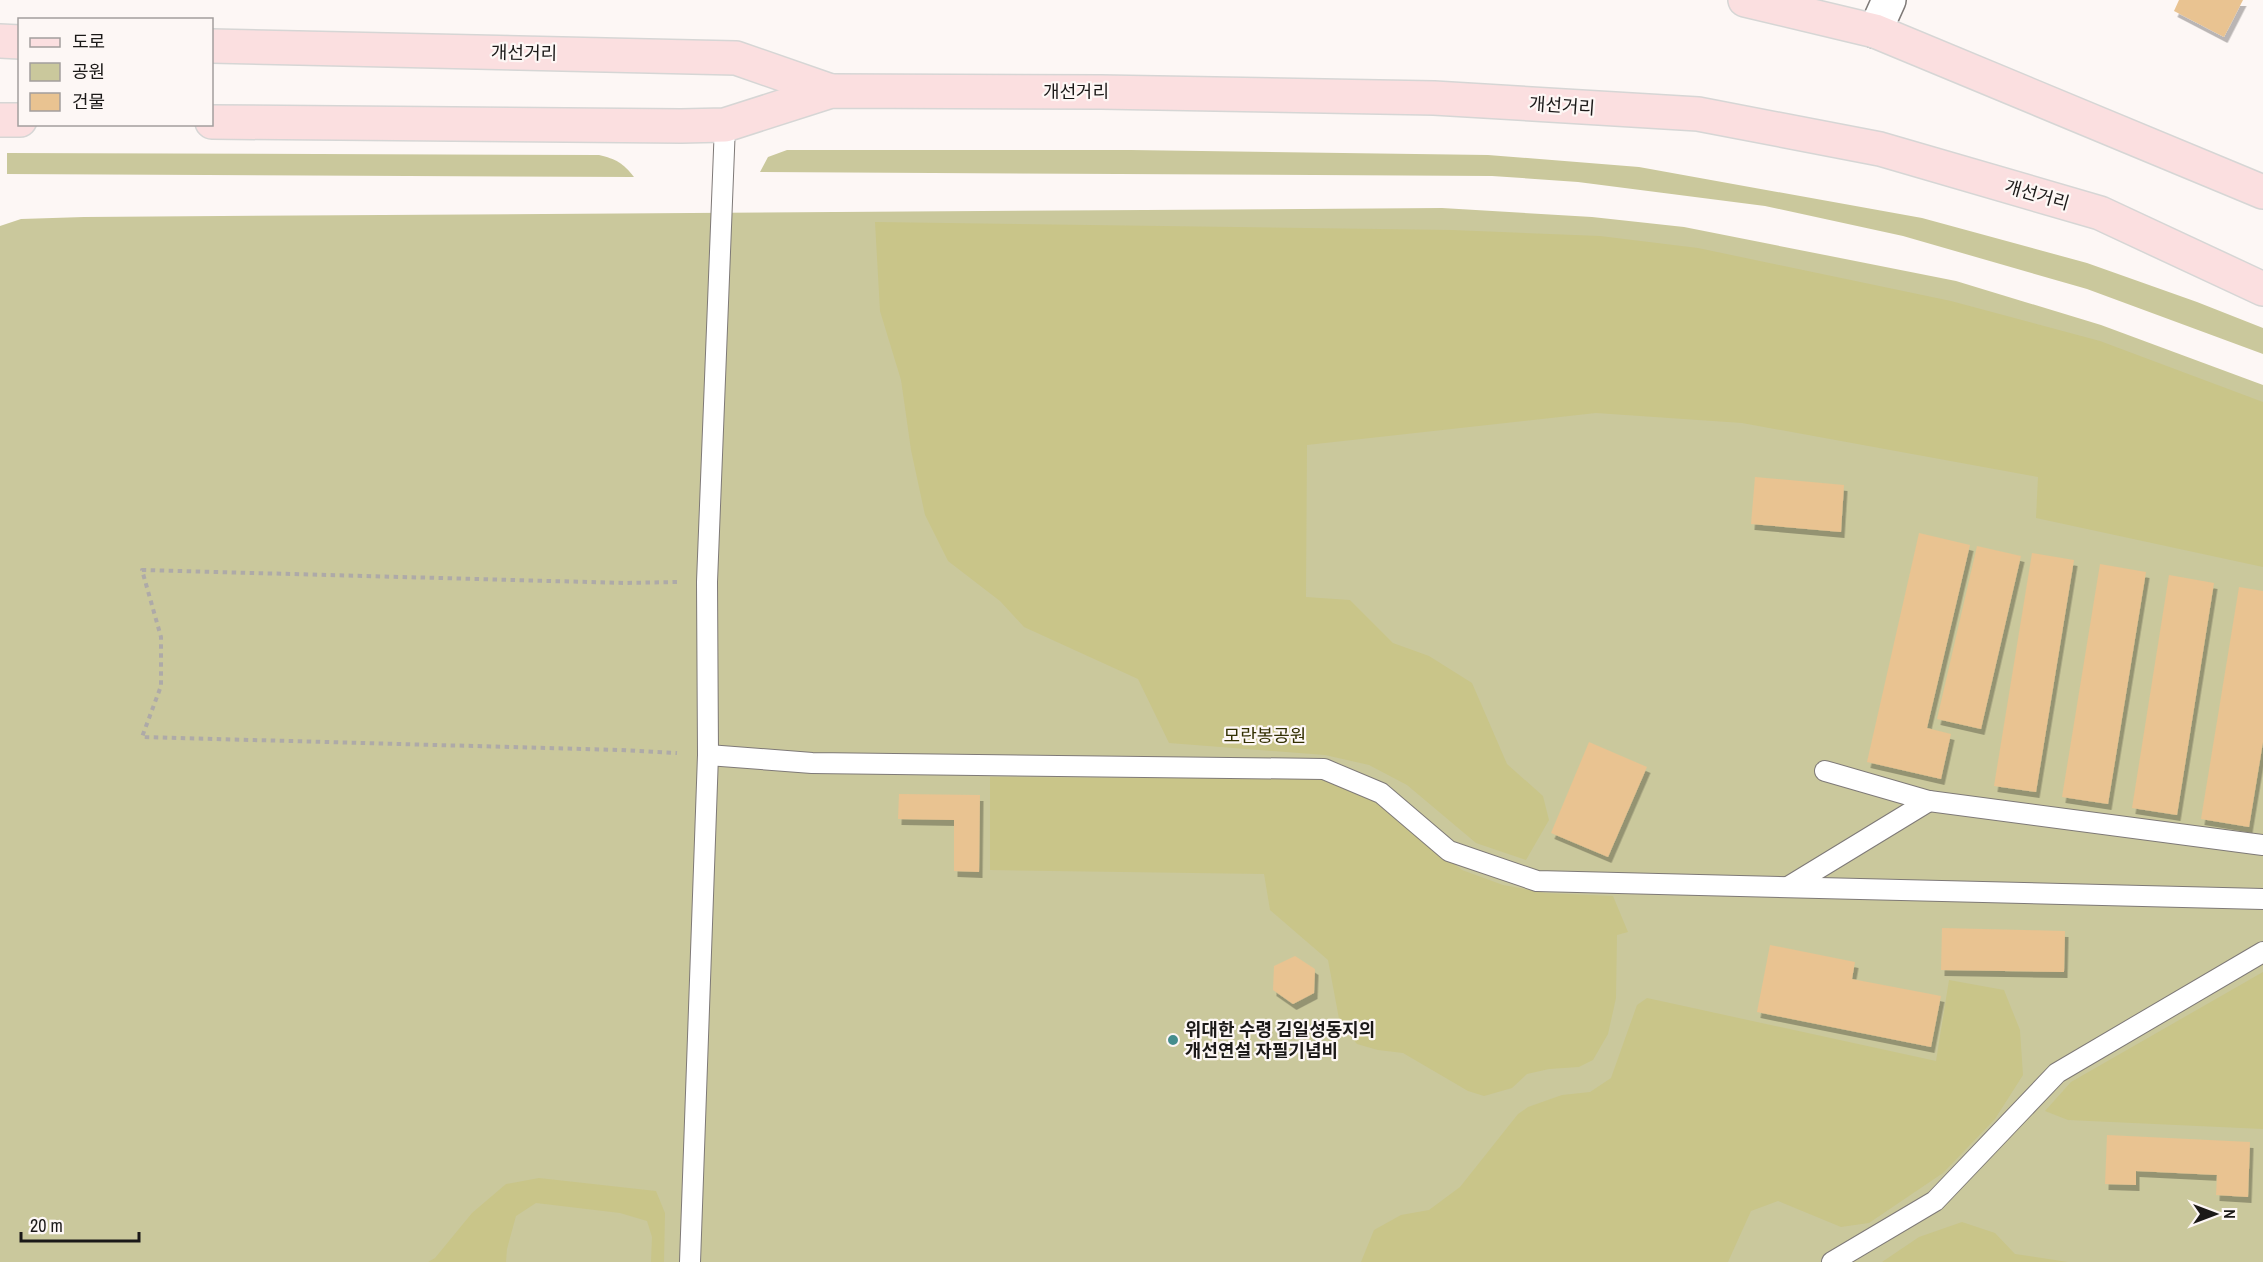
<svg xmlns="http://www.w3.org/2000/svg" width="2263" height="1262" font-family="'Archivo Narrow','Noto Sans KR',sans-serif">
  <defs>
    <filter id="shadow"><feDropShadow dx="3.5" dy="6" stdDeviation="0" flood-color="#0004"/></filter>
  </defs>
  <rect width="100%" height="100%" fill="#fdf7f5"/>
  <g fill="#cac89c">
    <polygon points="787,150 1131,150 1488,155 1639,167 1922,218 2087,263 2197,302 2263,328 2263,354 2087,289 1903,236 1765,206 1578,182 1492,176 760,172 768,157"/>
    <path d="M 7,153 L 599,155 C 616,159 623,163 634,177 L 7,174 Z"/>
    <polygon points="1442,208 1592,217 1684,227 1956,281 2101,325 2263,385 2263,1262 0,1262 0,226 21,219 84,217"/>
  </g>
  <g fill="#c9c589">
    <polygon points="875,222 1452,230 1600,236 1698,248 1951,301 2100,341 2263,402 2263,567 2036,518 2038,477 1742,423 1596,413 1307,445 1306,597 1350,600 1393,643 1429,656 1472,683 1507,764 1543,796 1549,820 1526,860 1476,843 1407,785 1369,765 1325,755 1169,743 1138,679 1024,627 1000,601 948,561 925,515 911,450 901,380 880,311"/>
    <polygon points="990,777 1317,779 1338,782 1371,799 1462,870 1503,885 1546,893 1613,896 1628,932 1617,935 1616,998 1608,1034 1593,1060 1579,1067 1549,1069 1527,1074 1512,1088 1484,1096 1468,1091 1403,1053 1378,1050 1357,1044 1340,1024 1328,960 1270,910 1264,874 990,870"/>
    <polygon points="2263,972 2263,1129 2068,1120 2045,1111 2071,1082"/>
    <polygon points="1949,980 2004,990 2020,1030 2023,1075 1995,1119 1943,1173 1869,1223 1841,1227 1778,1201 1751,1211 1728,1262 1361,1262 1374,1230 1401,1215 1429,1210 1460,1187 1518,1114 1528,1107 1562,1095 1590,1092 1611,1078 1637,1005 1647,998 1936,1061"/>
    <polygon points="539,1178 656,1191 665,1213 664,1262 651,1262 652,1237 647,1221 620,1213 536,1203 516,1216 507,1249 506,1262 428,1262 435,1258 472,1213 506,1184"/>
    <polygon points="1962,1222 1995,1233 2015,1254 2068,1262 1882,1262 1919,1237"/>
  </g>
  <g fill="#e9c391" filter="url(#shadow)">
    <polygon points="2179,0 2243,0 2224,37 2174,11"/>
    <polygon points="1755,477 1844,485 1841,532 1751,524"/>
    <polygon points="1919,533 1970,545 1927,728 1951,734 1941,779 1867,762"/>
    <polygon points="1977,546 2021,556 1981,729 1937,719"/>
    <polygon points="2032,553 2074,560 2036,792 1994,786"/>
    <polygon points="2100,564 2146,572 2108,804 2062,797"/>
    <polygon points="2169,575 2214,583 2177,815 2132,808"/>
    <polygon points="2239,587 2263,591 2263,742 2249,827 2201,819"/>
    <polygon points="1589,742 1647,767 1608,857 1551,833"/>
    <polygon points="899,794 980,795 979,872 954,871 954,820 898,819"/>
    <polygon points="1942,928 2065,931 2064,972 1941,970"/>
    <polygon points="1770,945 1855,962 1852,979 1941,996 1931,1047 1757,1012"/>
    <polygon points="1295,956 1315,969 1314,993 1293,1004 1273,990 1274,966"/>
    <polygon points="2107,1135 2250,1142 2248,1197 2216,1195 2217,1175 2136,1171 2136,1185 2105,1184"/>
  </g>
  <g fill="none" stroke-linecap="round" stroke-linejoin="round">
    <g stroke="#7e7977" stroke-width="22">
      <g id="lane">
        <polyline points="708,755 812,763 1324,769 1381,793 1449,851 1537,881 2263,899"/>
        <polyline points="1825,771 1929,801 2263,845"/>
        <polyline points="1788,887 1929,801"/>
        <polyline points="690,1262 708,755 707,582 725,125"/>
        <polyline points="1832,1262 1935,1201 2057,1073 2263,952"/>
      </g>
    </g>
    <g stroke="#7e7977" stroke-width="36">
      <polyline id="street" points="1875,31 1889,0"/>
    </g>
    <g stroke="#d6d6d5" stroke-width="36">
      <g id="primary">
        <polyline points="1745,0 1875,31 2263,192"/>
        <polyline points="0,41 20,42"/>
        <polyline points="212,46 736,58 831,91"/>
        <polyline points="0,120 20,120"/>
        <polyline points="212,122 681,126 725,125 831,91 1101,92 1434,98 1698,114 1880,149 2100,213 2263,289"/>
      </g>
    </g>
    <polyline stroke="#aeaaa8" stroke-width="4" stroke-dasharray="4.5 4.5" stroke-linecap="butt" points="677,582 625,583 142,570 161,637 161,686 142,737 621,750 677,753"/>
    <use href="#lane" stroke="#fff" stroke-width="20"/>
    <use href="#street" stroke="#fff" stroke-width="33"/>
    <use href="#primary" stroke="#fbdfe0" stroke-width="33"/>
  </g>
  <circle fill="#458d8d" stroke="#fdf7f5" stroke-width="2" cx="1173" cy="1040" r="6"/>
  <g text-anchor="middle" stroke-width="4.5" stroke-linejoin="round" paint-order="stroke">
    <g font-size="18" fill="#1b1918" stroke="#fdf7f5">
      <text transform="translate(524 53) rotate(1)" y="6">개선거리</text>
      <text x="1076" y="98">개선거리</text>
      <text transform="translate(1562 106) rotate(4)" y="6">개선거리</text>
      <text transform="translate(2037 195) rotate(16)" y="6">개선거리</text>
    </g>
    <g font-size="18" fill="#322f00" stroke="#fdf7f5">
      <text x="1265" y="742">모란봉공원</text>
    </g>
    <g font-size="18" font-weight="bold" fill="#1b1918" stroke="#fdf7f5" text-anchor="start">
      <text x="1185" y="1036">위대한 수령 김일성동지의<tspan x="1185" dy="21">개선연설 자필기념비</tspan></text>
    </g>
  </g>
  <rect x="18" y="18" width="195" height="108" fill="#fdf7f5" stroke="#a39e9d" stroke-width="1.5"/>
  <rect x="30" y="38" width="30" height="9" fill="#fbdfe0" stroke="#a39e9d" stroke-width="1.5"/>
  <text x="72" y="48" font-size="18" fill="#1b1918">도로</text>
  <rect x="30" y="63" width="30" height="18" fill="#cac89c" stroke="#a39e9d" stroke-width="1.5"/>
  <text x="72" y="78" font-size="18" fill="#1b1918">공원</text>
  <rect x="30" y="93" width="30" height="18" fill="#e9c391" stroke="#a39e9d" stroke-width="1.5"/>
  <text x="72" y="108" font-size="18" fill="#1b1918">건물</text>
  <g transform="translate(2215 1214) rotate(90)" stroke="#fdf7f5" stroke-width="4.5" paint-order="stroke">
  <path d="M0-4.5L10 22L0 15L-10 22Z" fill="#1b1918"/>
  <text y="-9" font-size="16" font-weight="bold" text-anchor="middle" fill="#1b1918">N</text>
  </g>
  <path d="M21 1232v9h118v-9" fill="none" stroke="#1b1918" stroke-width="3"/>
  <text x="30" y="1232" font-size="18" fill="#1b1918" stroke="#fdf7f5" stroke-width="4.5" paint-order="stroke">20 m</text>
</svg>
